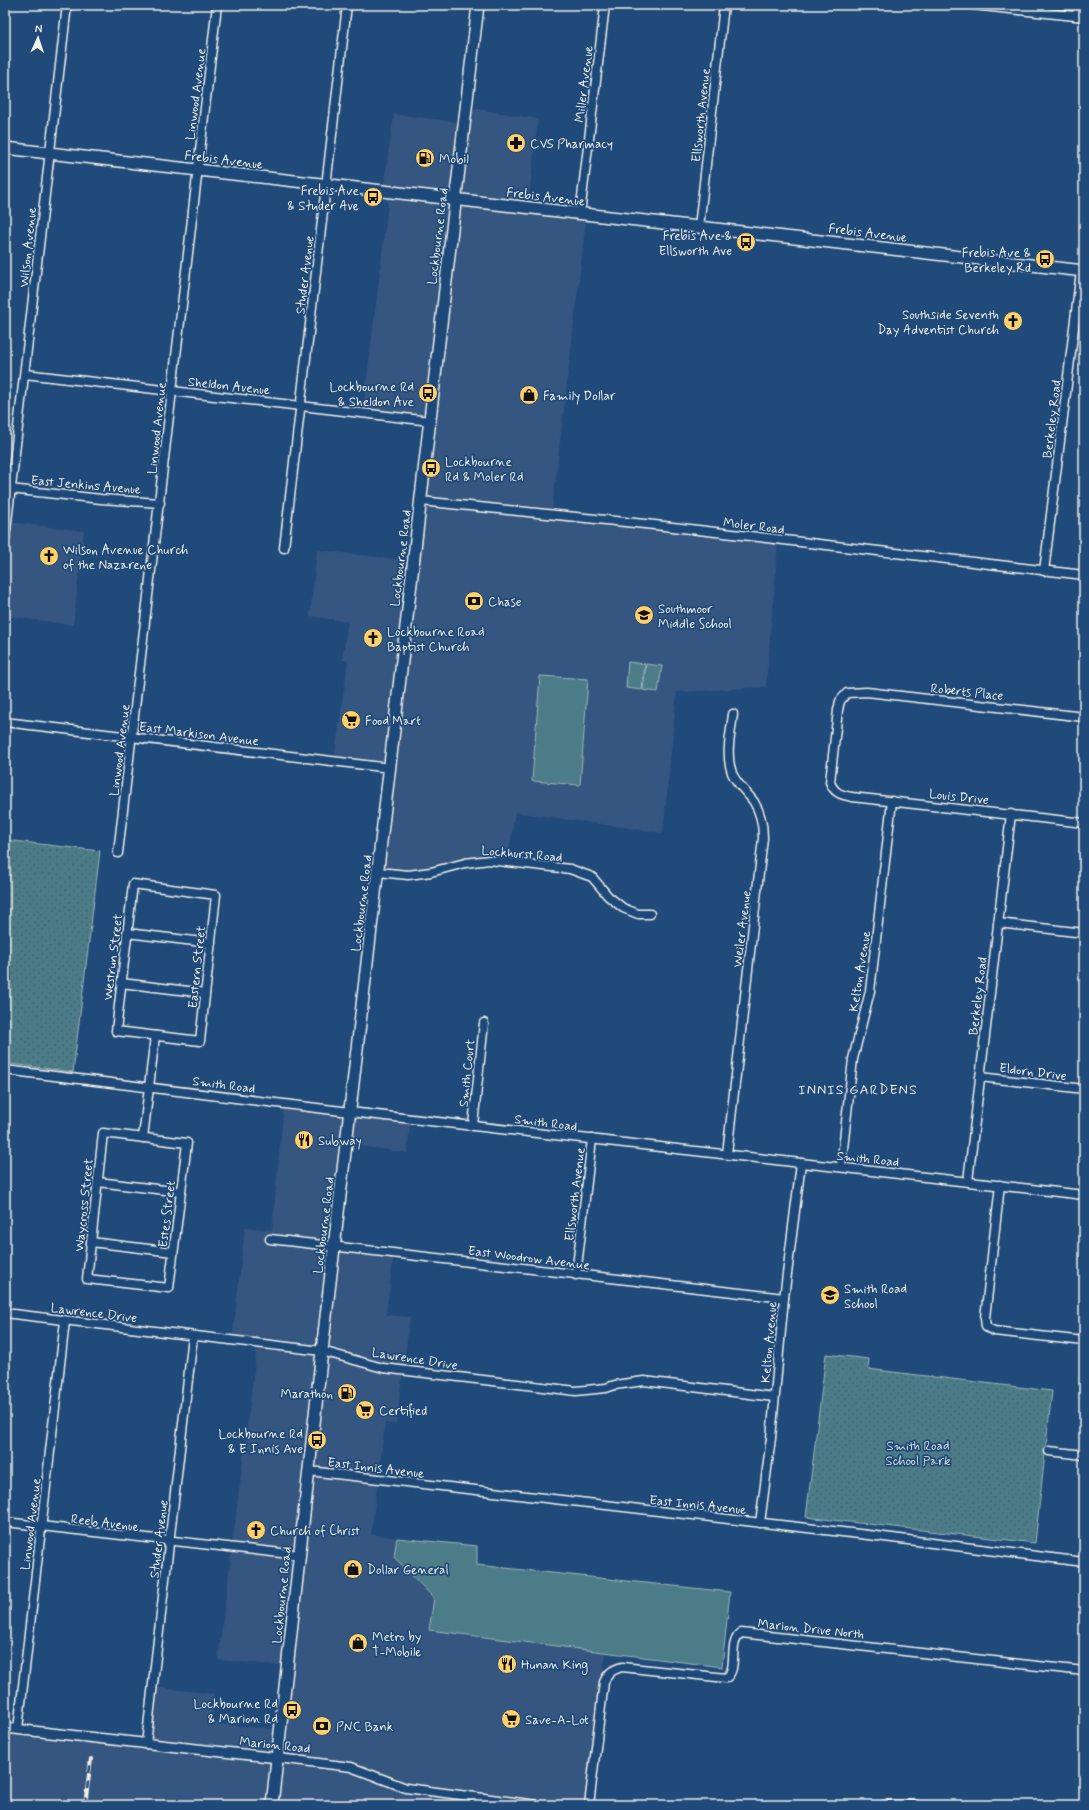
<svg xmlns="http://www.w3.org/2000/svg" width="1089" height="1810" font-family="Mynerve,sans-serif">
  <defs>
    <pattern id="park-dots" width="8" height="8" patternUnits="userSpaceOnUse"><rect width="8" height="8" fill="#4b7c88"/><path d="M2 2h.1M6 6h.1" fill="none" stroke="#4a656a" stroke-width="1.8" stroke-linecap="round"/></pattern>
  </defs>
  <rect width="100%" height="100%" fill="#1f4a7a"/>
  <filter id="ink" filterUnits="userSpaceOnUse"><feTurbulence type="fractalNoise" baseFrequency=".025" numOctaves="2"/><feDisplacementMap in="SourceGraphic" scale="8" xChannelSelector="R" yChannelSelector="G"/><feConvolveMatrix kernelMatrix="1 2 1 2 8 2 1 2 1" color-interpolation-filters="sRGB"/></filter>
  <g filter="url(#ink)">
    <g fill="#365680">
      <polygon points="466,107 538,119 528,205 587,212 551,519 778,543 766,687 677,692 663,833 515,812 508,861 410,874 377,871 389,768 334,761 348,661 342,660 348,622 310,616 317,550 413,561 431,421 363,412 388,204 383,190 394,114 464,123"/>
      <polygon points="8,522 84,531 73,625 5,616 5,542"/>
      <polygon points="284,1103 411,1119 407,1153 347,1144 334,1245 394,1253 386,1315 410,1317 396,1424 385,1423 371,1534 397,1538 394,1557 434,1599 430,1630 606,1652 584,1805 5,1805 5,1729 147,1746 154,1687 214,1694 212,1723 281,1730 287,1666 218,1660 257,1346 232,1342 245,1227 272,1230"/>
    </g>
    <g fill="#4b7c88" stroke="#a0b6b8">
      <polygon points="628,662 645,664 642,690 626,688"/>
      <polygon points="646,664 662,666 658,692 643,690"/>
      <polygon points="540,676 588,679 580,785 532,781"/>
      <polygon points="397,1538 477,1546 477,1565 730,1592 722,1667 429,1630 434,1598 394,1557"/>
    </g>
    <g fill="url(#park-dots)" stroke="#a0b6b8">
      <polygon points="5,840 100,851 73,1072 5,1063"/>
      <polygon points="826,1354 869,1359 868,1369 1052,1391 1035,1543 806,1517"/>
    </g>
    <g fill="none" stroke-linecap="round" stroke-linejoin="round">
      <g stroke="#f4f1e8" stroke-width="11">
        <g id="minor">
          <polyline points="973,5 1084,17"/>
          <polyline points="1077,16 1078,5"/>
          <polyline points="580,214 605,5"/>
          <polyline points="699,227 724,5"/>
          <polyline points="25,374 430,421"/>
          <polyline points="10,489 101,499 160,503"/>
          <polyline points="421,501 664,526 1084,575"/>
          <polyline points="5,539 67,5"/>
          <polyline points="284,548 347,5"/>
          <polyline points="1044,571 1081,271"/>
          <path d="M 1084,717 L 867,692 L 847,693 L 840,701 L 838,710 L 830,782 C 834,793 841,795 852,797 L 1084,823"/>
          <polyline points="5,722 390,768"/>
          <polyline points="118,853 217,5"/>
          <polyline points="378,872 408,875 431,872 465,863 489,860 570,869 592,877 608,896 623,908 638,914 650,914"/>
          <polygon points="133,884 216,895 200,1041 116,1031"/>
          <polyline points="998,923 1084,933"/>
          <polyline points="127,933 211,943"/>
          <polyline points="121,983 205,993"/>
          <polyline points="5,1070 350,1112 1084,1195"/>
          <polyline points="980,1077 1084,1089"/>
          <polyline points="473,1125 484,1023"/>
          <polygon points="103,1133 187,1143 169,1288 87,1279"/>
          <polyline points="143,1138 155,1036"/>
          <path d="M 727,1154 L 763,838 C 763,825 761,813 754,802 C 747,792 737,785 732,773 C 725,754 731,733 733,714"/>
          <polyline points="841,1167 853,1059 870,991 892,801"/>
          <polyline points="968,1181 1011,814"/>
          <polyline points="98,1182 181,1192"/>
          <polyline points="1000,1185 985,1318 986,1327 994,1331 1084,1341"/>
          <polyline points="270,1239 784,1298"/>
          <polyline points="91,1242 173,1252"/>
          <polyline points="576,1275 592,1139"/>
          <polyline points="5,1313 322,1351 383,1368 576,1391 606,1388 615,1385 644,1381 774,1397"/>
          <polyline points="1049,1451 1084,1455"/>
          <polyline points="309,1471 868,1535 1084,1562"/>
          <polyline points="5,1522 299,1555"/>
          <polyline points="760,1523 771,1438 784,1298 801,1163"/>
          <polyline points="18,1729 65,1321"/>
          <polyline points="146,1744 193,1336"/>
          <polyline points="278,1758 351,1767 406,1788 538,1805"/>
          <path d="M 589,1805 L 604,1682 C 608,1673 612,1670 622,1667 L 726,1678 C 739,1669 727,1644 741,1633 L 1084,1671"/>
          <polyline points="884,1805 917,1805"/>
        </g>
      </g>
      <g stroke="#f4f1e8" stroke-width="12">
        <polyline id="tertiary" points="5,1728 278,1758"/>
      </g>
      <g stroke="#f4f1e8" stroke-width="14">
        <g id="secondary">
          <polyline points="5,148 1084,271"/>
          <polyline points="272,1805 322,1351 478,5"/>
        </g>
      </g>
      <use href="#minor" stroke="#1f4a7a" stroke-width="8"/>
      <use href="#tertiary" stroke="#1f4a7a" stroke-width="9"/>
      <use href="#secondary" stroke="#1f4a7a" stroke-width="11"/>
      <g stroke="#f4f1e8" stroke-width="4">
        <polyline id="rail" points="85,1805 91,1759"/>
      </g>
      <use href="#rail" stroke="#1f4a7a" stroke-width="2.5" stroke-dasharray="8" stroke-linecap="butt"/>
    </g>
  </g>
  <defs>
    <g id="pharmacy-disc" transform="scale(1)"><circle r="9.5" fill="#ffd166" stroke="#1f4a7a"/><path d="M-2-6h4v4h4v4h-4v4h-4v-4h-4v-4h4Z" fill="#111"/></g>
    <g id="fuel-disc" transform="scale(1)"><circle r="9.5" fill="#ffd166" stroke="#1f4a7a"/><path d="M-5.5-6h7V0h2V4h1.3V-2.5L3-4.5l.8-.8L6-3V5H2.5V1h-1V6h-7ZM-4.2-4.7v3.2H.2V-4.7Z" fill="#111"/></g>
    <g id="bus-disc" transform="scale(1)"><circle r="9.5" fill="#ffd166" stroke="#1f4a7a"/><path d="M-5-6H5V4H4V6H2V4H-2V6H-4V4H-5ZM-3.5-4V0h7V-4ZM-3.5 1.2v1.5H-2V1.2ZM2 1.2v1.5H3.5V1.2Z" fill="#111"/></g>
    <g id="church-disc" transform="scale(1)"><circle r="9.5" fill="#ffd166" stroke="#1f4a7a"/><path d="M-1.2-6h2.4v3.5h3.3v2.4h-3.3V6h-2.4V-.1h-3.3v-2.4h3.3Z" fill="#111"/></g>
    <g id="shop-disc" transform="scale(1)"><circle r="9.5" fill="#ffd166" stroke="#1f4a7a"/><path d="M-5-2.5h2.3a2.7 3.5 0 0 1 5.4 0H5L5.5 6h-11ZM-1.5-2.5h3a1.5 2.3 0 0 0-3 0Z" fill="#111"/></g>
    <g id="bank-disc" transform="scale(1)"><circle r="9.5" fill="#ffd166" stroke="#1f4a7a"/><path d="M-6-4H6V4H-6ZM0-2.3a2.3 2.3 0 1 0 0 4.6a2.3 2.3 0 1 0 0-4.6Z" fill="#111"/></g>
    <g id="school-disc" transform="scale(1)"><circle r="9.5" fill="#ffd166" stroke="#1f4a7a"/><path d="M0-5L7-2L0 1L-7-2ZM-4 1L0 2.5L4 1V4Q0 6-4 4Z" fill="#111"/></g>
    <g id="supermarket-disc" transform="scale(1)"><circle r="9.5" fill="#ffd166" stroke="#1f4a7a"/><path d="M-6-5.5h2.5l.6 2H6L4.5 2H-2.5L-4.4-4H-6ZM-1.5 3.2a1.3 1.3 0 1 0 .1 0ZM3 3.2a1.3 1.3 0 1 0 .1 0Z" fill="#111"/></g>
    <g id="restaurant-disc" transform="scale(1)"><circle r="9.5" fill="#ffd166" stroke="#1f4a7a"/><path d="M-5-6h1v4h1v-4h1v4h1v-4h1v5L-1.5 .5V6h-2V.5L-5-1ZM5-6V6H3V1.5H1.5Q1.5-4 5-6Z" fill="#111"/></g>
  </defs>
  <g fill-rule="evenodd">
    <use href="#pharmacy-disc" x="516" y="143"/>
    <use href="#fuel-disc" x="425" y="158"/>
    <use href="#bus-disc" x="373" y="197"/>
    <use href="#bus-disc" x="746" y="242"/>
    <use href="#bus-disc" x="1045" y="259"/>
    <use href="#church-disc" x="1013" y="321"/>
    <use href="#bus-disc" x="428" y="393"/>
    <use href="#shop-disc" x="529" y="395"/>
    <use href="#bus-disc" x="431" y="468"/>
    <use href="#church-disc" x="49" y="556"/>
    <use href="#bank-disc" x="474" y="601"/>
    <use href="#school-disc" x="644" y="615"/>
    <use href="#church-disc" x="373" y="638"/>
    <use href="#supermarket-disc" x="351" y="720"/>
    <use href="#restaurant-disc" x="304" y="1140"/>
    <use href="#school-disc" x="830" y="1295"/>
    <use href="#fuel-disc" x="347" y="1393"/>
    <use href="#supermarket-disc" x="365" y="1410"/>
    <use href="#bus-disc" x="317" y="1440"/>
    <use href="#church-disc" x="256" y="1530"/>
    <use href="#shop-disc" x="353" y="1569"/>
    <use href="#shop-disc" x="358" y="1643"/>
    <use href="#restaurant-disc" x="507" y="1664"/>
    <use href="#bus-disc" x="292" y="1710"/>
    <use href="#supermarket-disc" x="511" y="1719"/>
    <use href="#bank-disc" x="322" y="1726"/>
  </g>
  <g text-anchor="middle" stroke-width="3.5" stroke-linejoin="round" paint-order="stroke">
    <g font-size="13" fill="#f4f1e8" stroke="#1f4a7a">
      <text transform="translate(583 84) rotate(-83)" y="5">Miller Avenue</text>
      <text transform="translate(195 94) rotate(-83)" y="5">Linwood Avenue</text>
      <text transform="translate(700 115) rotate(-84)" y="5">Ellsworth Avenue</text>
      <text transform="translate(224 159) rotate(7)" y="5">Frebis Avenue</text>
      <text transform="translate(546 196) rotate(7)" y="5">Frebis Avenue</text>
      <text transform="translate(868 232) rotate(7)" y="5">Frebis Avenue</text>
      <text transform="translate(437 236) rotate(-83)" y="5">Lockbourne Road</text>
      <text transform="translate(27 247) rotate(-84)" y="5">Wilson Avenue</text>
      <text transform="translate(304 275) rotate(-83)" y="5">Studer Avenue</text>
      <text transform="translate(229 385) rotate(6)" y="5">Sheldon Avenue</text>
      <text transform="translate(1051 419) rotate(-83)" y="5">Berkeley Road</text>
      <text transform="translate(156 428) rotate(-84)" y="5">Linwood Avenue</text>
      <text transform="translate(86 484) rotate(5)" y="5">East Jenkins Avenue</text>
      <text transform="translate(754 525) rotate(7)" y="5">Moler Road</text>
      <text transform="translate(400 558) rotate(-83)" y="5">Lockbourne Road</text>
      <text transform="translate(967 691) rotate(6)" y="5">Roberts Place</text>
      <text transform="translate(199 733) rotate(7)" y="5">East Markison Avenue</text>
      <text transform="translate(119 750) rotate(-83)" y="5">Linwood Avenue</text>
      <text transform="translate(959 796) rotate(6)" y="5">Louis Drive</text>
      <text transform="translate(522 853) rotate(5)" y="5">Lockhurst Road</text>
      <text transform="translate(361 903) rotate(-83)" y="5">Lockbourne Road</text>
      <text transform="translate(741 929) rotate(-83)" y="5">Weiler Avenue</text>
      <text transform="translate(112 957) rotate(-83)" y="5">Westrun Street</text>
      <text transform="translate(196 967) rotate(-84)" y="5">Eastern Street</text>
      <text transform="translate(859 971) rotate(-81)" y="5">Kelton Avenue</text>
      <text transform="translate(977 996) rotate(-83)" y="5">Berkeley Road</text>
      <text transform="translate(1033 1071) rotate(7)" y="5">Eldorn Drive</text>
      <text transform="translate(466 1073) rotate(-84)" y="5">Smith Court</text>
      <text transform="translate(224 1084) rotate(7)" y="5">Smith Road</text>
      <text transform="translate(546 1122) rotate(7)" y="5">Smith Road</text>
      <text transform="translate(868 1158) rotate(6)" y="5">Smith Road</text>
      <text transform="translate(574 1194) rotate(-83)" y="5">Ellsworth Avenue</text>
      <text transform="translate(83 1205) rotate(-84)" y="5">Waycross Street</text>
      <text transform="translate(166 1214) rotate(-83)" y="5">Estes Street</text>
      <text transform="translate(323 1225) rotate(-83)" y="5">Lockbourne Road</text>
      <text transform="translate(529 1257) rotate(7)" y="5">East Woodrow Avenue</text>
      <text transform="translate(94 1312) rotate(7)" y="5">Lawrence Drive</text>
      <text transform="translate(768 1342) rotate(-85)" y="5">Kelton Avenue</text>
      <text transform="translate(415 1358) rotate(9)" y="5">Lawrence Drive</text>
      <text transform="translate(376 1467) rotate(7)" y="5">East Innis Avenue</text>
      <text transform="translate(698 1504) rotate(6)" y="5">East Innis Avenue</text>
      <text transform="translate(105 1522) rotate(7)" y="5">Reeb Avenue</text>
      <text transform="translate(30 1524) rotate(-83)" y="5">Linwood Avenue</text>
      <text transform="translate(158 1539) rotate(-83)" y="5">Studer Avenue</text>
      <text transform="translate(281 1595) rotate(-84)" y="5">Lockbourne Road</text>
      <text transform="translate(811 1628) rotate(6)" y="5">Marion Drive North</text>
      <text transform="translate(275 1744) rotate(6)" y="5">Marion Road</text>
    </g>
    <g font-size="13" fill="#f4f1e8" stroke="#1f4a7a" text-anchor="start">
      <text x="530" y="148">CVS Pharmacy</text>
      <text x="439" y="163">Mobil</text>
      <text x="359" y="195" text-anchor="end">Frebis Ave<tspan x="359" dy="15">&amp; Studer Ave</tspan></text>
      <text x="732" y="240" text-anchor="end">Frebis Ave &amp;<tspan x="732" dy="15">Ellsworth Ave</tspan></text>
      <text x="1031" y="257" text-anchor="end">Frebis Ave &amp;<tspan x="1031" dy="15">Berkeley Rd</tspan></text>
      <text x="999" y="319" text-anchor="end">Southside Seventh<tspan x="999" dy="15">Day Adventist Church</tspan></text>
      <text x="414" y="391" text-anchor="end">Lockbourne Rd<tspan x="414" dy="15">&amp; Sheldon Ave</tspan></text>
      <text x="543" y="400">Family Dollar</text>
      <text x="445" y="466">Lockbourne<tspan x="445" dy="15">Rd &amp; Moler Rd</tspan></text>
      <text x="63" y="554">Wilson Avenue Church<tspan x="63" dy="15">of the Nazarene</tspan></text>
      <text x="488" y="606">Chase</text>
      <text x="658" y="613">Southmoor<tspan x="658" dy="15">Middle School</tspan></text>
      <text x="387" y="636">Lockbourne Road<tspan x="387" dy="15">Baptist Church</tspan></text>
      <text x="365" y="725">Food Mart</text>
      <text x="318" y="1145">Subway</text>
      <text x="844" y="1293">Smith Road<tspan x="844" dy="15">School</tspan></text>
      <text x="333" y="1398" text-anchor="end">Marathon</text>
      <text x="379" y="1415">Certified</text>
      <text x="303" y="1438" text-anchor="end">Lockbourne Rd<tspan x="303" dy="15">&amp; E Innis Ave</tspan></text>
      <text x="270" y="1535">Church of Christ</text>
      <text x="367" y="1574">Dollar General</text>
      <text x="372" y="1641">Metro by<tspan x="372" dy="15">T-Mobile</tspan></text>
      <text x="521" y="1669">Hunan King</text>
      <text x="278" y="1708" text-anchor="end">Lockbourne Rd<tspan x="278" dy="15">&amp; Marion Rd</tspan></text>
      <text x="525" y="1724">Save-A-Lot</text>
      <text x="336" y="1731">PNC Bank</text>
    </g>
    <g font-size="13" fill="#dbdfda" stroke="#1f4a7a">
      <text x="918" y="1450">Smith Road<tspan x="918" dy="15">School Park</tspan></text>
    </g>
    <g font-size="14" letter-spacing="1" fill="#f4f1e8" stroke="#1f4a7a">
      <text x="858" y="1094">INNIS GARDENS</text>
    </g>
  </g>
  <rect width="1089" height="1810" fill="none" stroke="#1f4a7a" stroke-width="20"/>
  <rect x="10" y="10" width="1069" height="1790" fill="none" stroke="#f4f1e8" stroke-width="1.5" filter="url(#ink)"/>
  <g transform="translate(38 38) rotate(3)" stroke="#1f4a7a" stroke-width="3" paint-order="stroke">
  <path d="M0-3L7 15L0 10L-7 15Z" fill="#f4f1e8"/>
  <text y="-6" font-size="11" font-weight="bold" text-anchor="middle" fill="#f4f1e8">N</text>
  </g>
</svg>
